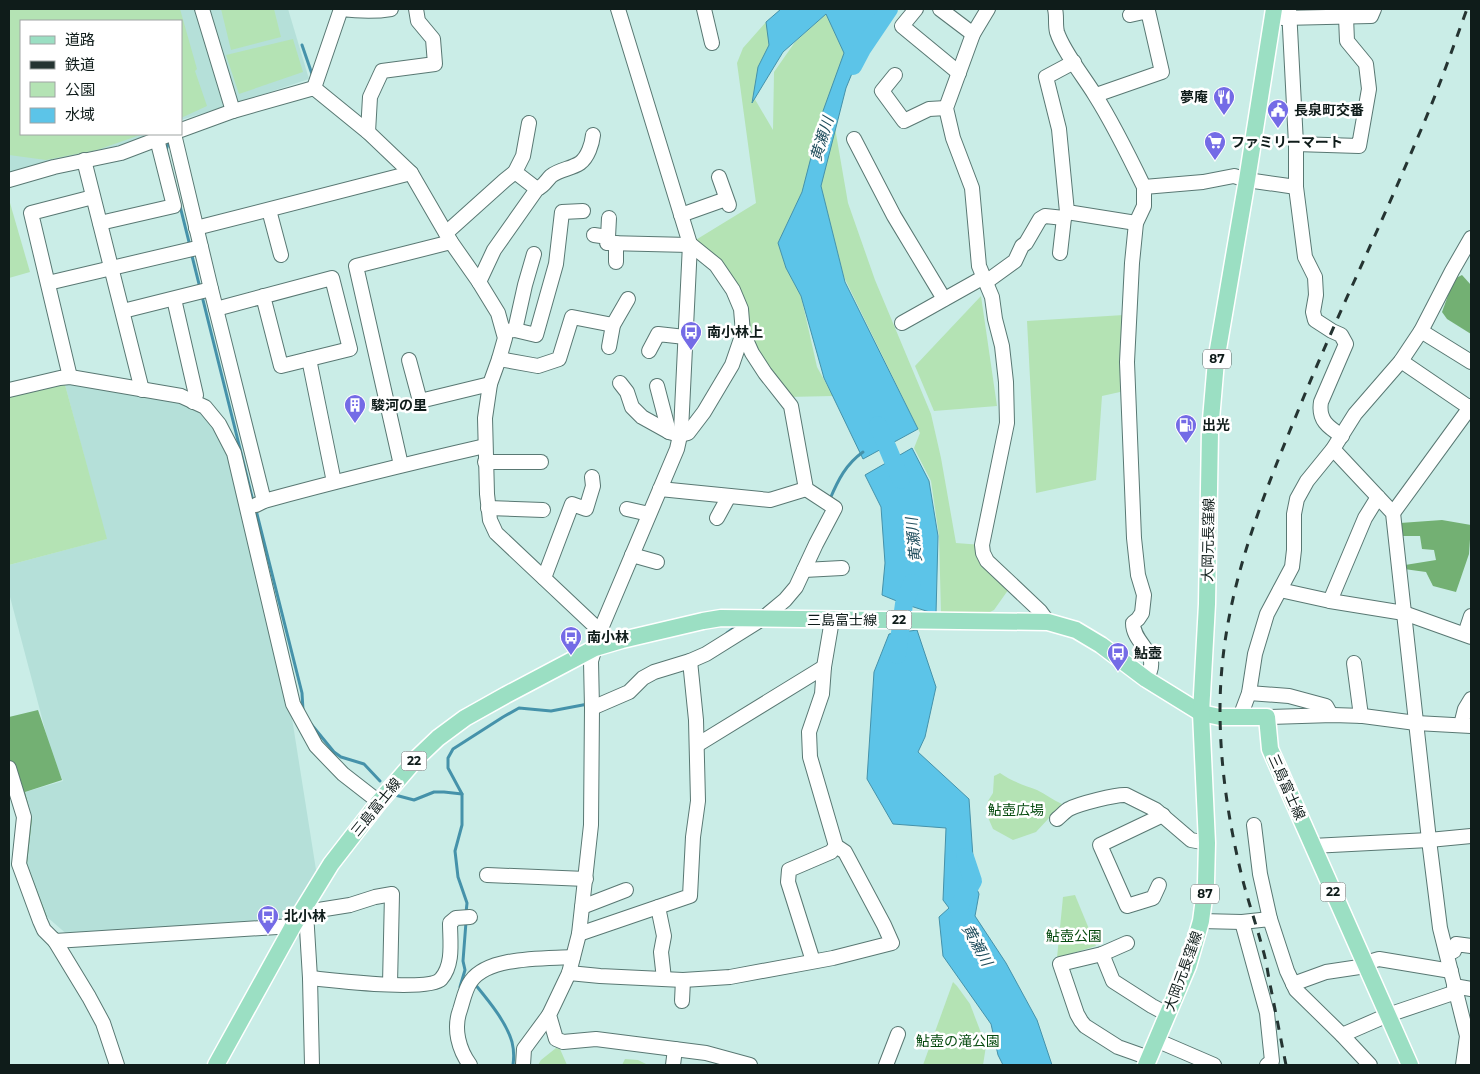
<svg xmlns="http://www.w3.org/2000/svg" width="1480" height="1074" font-family="Montserrat,'Noto Sans JP',sans-serif">
  <rect width="100%" height="100%" fill="#caede7"/>
  <g fill="#b5e0d9">
    <polygon points="9,9 198,9 226,106 181,120 181,21 21,21 21,134 158,134 119,148 9,175"/>
    <polygon points="207,9 288,9 309,79 237,103"/>
    <polygon points="64,381 178,400 201,409 211,422 229,453 288,693 317,876 302,905 283,919 260,923 69,936 47,917 27,864 32,817 25,792 63,781 52,756 9,593 9,565 106,539"/>
  </g>
  <g fill="#b4e3b4">
    <polygon points="9,9 180,9 197,69 195,71 207,106 181,118 181,21 21,21 21,134 143,134 97,150 46,160 9,155"/>
    <polygon points="221,9 274,9 281,37 231,50"/>
    <polygon points="826,14 844,53 802,192 778,243 786,268 801,296 817,367 833,396 787,397 748,337 725,267 694,241 756,203 737,63 743,48 766,22 773,43 753,96 773,130 774,72 795,42"/>
    <polygon points="293,39 303,72 239,94 226,55"/>
    <polygon points="835,128 848,203 875,280 931,414 941,458 956,543 982,545 1011,586 994,610 986,614 941,613 939,536 931,481 914,448 920,433 844,277 821,186"/>
    <polygon points="10,203 30,272 9,278 9,204"/>
    <polygon points="981,296 997,406 934,411 915,366"/>
    <polygon points="1124,315 1129,390 1102,396 1096,480 1036,493 1027,321"/>
    <polygon points="64,381 107,539 9,565 9,395"/>
    <path d="M 1000,773 C 1011,781 1024,785 1037,790 C 1045,794 1053,800 1062,804 L 1036,832 L 1013,840 L 993,829 L 987,815 L 988,801 L 993,793 L 994,776 Z"/>
    <polygon points="1075,895 1096,946 1057,958 1063,897"/>
    <polygon points="953,982 957,986 970,1004 986,1046 983,1065 923,1065"/>
    <polygon points="556,1048 560,1049 567,1065 538,1065 541,1060"/>
    <polygon points="625,1059 638,1060 648,1065 622,1065"/>
  </g>
  <g fill="#73b073">
    <polygon points="1462,275 1471,285 1471,334 1447,319 1442,312 1454,279"/>
    <polygon points="1442,520 1471,525 1469,554 1456,592 1433,586 1426,572 1404,569 1405,565 1436,560 1434,550 1422,549 1420,536 1401,536 1400,523"/>
    <polygon points="38,710 62,780 25,792 32,819 27,864 47,917 38,916 19,864 18,811 9,772 9,717"/>
  </g>
  <g fill="#5cc4e8" stroke="#4592aa">
    <polygon points="781,9 889,9 862,49 846,88 821,186 845,282 918,429 863,459 824,378 801,296 786,268 778,243 802,192 823,111 844,53 826,14 783,52 752,103 758,67 769,45 766,22"/>
    <polygon points="912,448 929,481 938,536 936,614 904,604 882,595 885,563 881,507 865,475"/>
    <polygon points="917,630 936,687 925,737 918,752 969,799 974,872 966,891 953,905 976,887 979,894 975,916 1006,963 1037,1020 1052,1065 1003,1065 998,1055 991,1024 943,956 939,917 949,908 943,900 946,828 893,824 867,779 874,672 889,634"/>
  </g>
  <g fill="none" stroke-linecap="round" stroke-linejoin="round">
    <g stroke="#4592aa" stroke-width="3">
      <polyline points="302,45 313,77"/>
      <polyline points="166,152 166,150 170,139"/>
      <polyline points="180,206 190,246"/>
      <polyline points="191,252 200,288"/>
      <polyline points="202,296 253,501"/>
      <path d="M 830,499 C 838,480 846,464 863,452"/>
      <polyline points="256,510 302,693 303,710"/>
      <polyline points="727,633 738,625"/>
      <polyline points="311,724 334,752 341,757 364,764 380,781"/>
      <polyline points="395,795 414,800 434,792 444,792 462,794"/>
      <polyline points="466,913 467,903 458,877 455,851 462,825 462,794 448,768 448,758 453,749 503,717 519,708 551,711 588,704"/>
      <path d="M 474,983 C 487,999 506,1021 512,1042 C 514,1050 514,1058 513,1065"/>
      <polyline points="460,987 465,970 463,961 466,922"/>
    </g>
    <g stroke="#5cc4e8" stroke-width="18">
      <polyline points="853,66 862,49 889,9"/>
      <polyline points="878,425 901,480"/>
      <polyline points="897,655 904,604 912,583"/>
      <polyline points="962,917 958,908 973,881 965,857"/>
    </g>
    <g stroke="#597873" stroke-width="16">
      <g id="minor">
        <polyline points="202,9 233,111"/>
        <polyline points="618,9 690,244 681,431 677,449 600,631 591,661 592,708 591,825 582,907 579,934 569,973 549,1015 556,1039 563,1042 596,1039 706,1053 750,1065"/>
        <polyline points="704,9 712,43"/>
        <polyline points="916,9 902,26 959,73"/>
        <polyline points="940,9 973,34"/>
        <polyline points="988,9 973,34 946,108 953,138 972,188 979,266 992,297 995,319 1002,346 1006,382 1007,423 982,545 983,553 987,561 1040,611 1048,622"/>
        <path d="M 1055,9 C 1057,16 1055,24 1057,32 C 1063,51 1084,77 1095,95 C 1114,125 1129,156 1144,187"/>
        <path d="M 1289,9 L 1296,144 L 1296,187 L 1305,257 L 1315,277 L 1316,295 L 1313,312 L 1315,320 L 1332,331 L 1341,335 L 1346,344 L 1321,402 C 1318,420 1328,427 1342,436"/>
        <polyline points="1282,18 1371,16 1374,9"/>
        <polyline points="895,75 882,91 904,121 929,109 946,108"/>
        <path d="M 314,88 L 341,9 C 358,11 374,12 391,9"/>
        <polyline points="1096,95 1162,72 1148,11 1130,15"/>
        <polyline points="529,123 523,156 515,172 537,189"/>
        <polyline points="181,130 233,111 314,88 368,132 411,173 451,242 479,282 498,313 505,338 499,359 490,384 485,418 487,494 490,520 496,533 600,631"/>
        <polyline points="368,132 370,97 382,71 435,64 433,39 418,21 416,9"/>
        <polyline points="174,134 211,289 264,501"/>
        <polyline points="854,139 894,216 944,299"/>
        <polyline points="1296,144 1359,146 1369,89 1366,64 1347,41 1346,17"/>
        <polyline points="84,160 142,390"/>
        <polyline points="719,177 729,205"/>
        <polyline points="9,180 54,167 121,153 171,134"/>
        <polyline points="269,210 281,255"/>
        <polyline points="1067,212 1136,223"/>
        <polyline points="681,215 726,199"/>
        <polyline points="100,223 174,206 157,139"/>
        <polyline points="196,228 411,173"/>
        <polyline points="446,233 505,180 515,172"/>
        <polyline points="594,235 608,237 607,243 689,245"/>
        <polyline points="608,237 609,218"/>
        <polyline points="1060,253 1064,218 1067,212 1059,129 1046,77 1074,62"/>
        <polyline points="616,262 616,243"/>
        <path d="M 479,282 L 494,250 L 537,189 C 544,186 546,181 551,176 C 560,169 571,169 580,163 C 588,157 592,144 593,135"/>
        <polyline points="986,282 1015,261 1022,246 1026,243 1040,219 1045,216 1064,218"/>
        <polyline points="48,283 201,247"/>
        <polyline points="174,299 196,395 193,402"/>
        <polyline points="216,309 332,278 350,349 281,366 263,296"/>
        <polyline points="123,311 211,289"/>
        <polyline points="902,323 984,277"/>
        <polyline points="515,330 536,335 556,264 562,212 583,211"/>
        <polyline points="506,331 515,330 525,285 534,254"/>
        <polyline points="1421,331 1471,362"/>
        <polyline points="609,347 613,325 628,299"/>
        <polyline points="649,351 658,334 685,337"/>
        <polyline points="309,359 334,482"/>
        <polyline points="499,359 538,366 559,359 572,317 613,325"/>
        <polyline points="409,360 420,401 490,384"/>
        <polyline points="1401,361 1470,408"/>
        <polyline points="70,377 31,213 93,197"/>
        <polyline points="620,383 627,392 632,407 642,417 669,432"/>
        <polyline points="657,386 669,432 680,435 688,433 704,412 732,365 743,333"/>
        <polyline points="9,390 60,378 70,377 181,396 205,407 219,424 234,453 293,704 316,746 343,774 379,802"/>
        <polyline points="1333,449 1393,513 1429,840 1440,928 1467,1036 1463,1065"/>
        <polyline points="485,462 541,462"/>
        <polyline points="401,465 356,266 451,242"/>
        <polyline points="660,489 770,500 806,489"/>
        <path d="M 256,505 L 264,501 C 337,481 411,463 485,446"/>
        <polyline points="488,508 543,510"/>
        <polyline points="627,509 649,514"/>
        <polyline points="1393,513 1471,406"/>
        <polyline points="717,518 729,496"/>
        <polyline points="632,555 657,562"/>
        <polyline points="804,570 842,568"/>
        <polyline points="544,578 572,504 586,509 593,486 592,477"/>
        <polyline points="1280,590 1330,601 1404,613 1471,637"/>
        <polyline points="1330,601 1365,518 1378,497"/>
        <polyline points="1465,634 1471,616"/>
        <polyline points="1354,663 1361,716"/>
        <path d="M 1146,679 C 1163,653 1133,645 1133,623 L 1138,619 L 1142,613 L 1144,595 L 1138,575 L 1134,538 L 1127,362 L 1132,263 L 1136,223 L 1144,206 L 1144,187 L 1203,182 L 1234,176 L 1247,180 L 1296,187"/>
        <polyline points="1249,693 1289,696 1326,706 1331,715"/>
        <polyline points="592,708 629,692 643,678 654,672 690,661 706,654 762,619 785,600 796,587 816,544 835,508 806,489 791,406 765,373 752,353 743,333 741,309 733,290 716,265 690,244"/>
        <polyline points="1240,717 1249,693 1255,654 1267,614 1292,567 1294,550 1294,514 1297,499 1307,481 1333,449 1355,414 1401,361 1421,331 1452,271 1471,238"/>
        <polyline points="1267,717 1333,715 1363,716 1416,723 1471,726"/>
        <polyline points="1461,725 1465,709 1471,699"/>
        <polyline points="697,745 824,667"/>
        <polyline points="9,768 24,817 19,864 40,921 44,930 55,941 293,926"/>
        <path d="M 1057,819 C 1061,816 1065,811 1069,809 C 1078,804 1117,794 1126,795 L 1156,810 L 1191,840 L 1207,843"/>
        <polyline points="1254,825 1260,874 1270,919"/>
        <polyline points="1312,846 1429,840 1471,836"/>
        <polyline points="487,875 586,879"/>
        <polyline points="1159,885 1153,898 1127,906 1100,845 1163,815"/>
        <polyline points="582,907 626,890"/>
        <polyline points="658,907 664,936 661,952 664,979"/>
        <polyline points="304,910 306,912 310,978 312,1065"/>
        <polyline points="306,912 350,905 375,897 392,894 390,984"/>
        <polyline points="1201,921 1242,922 1270,919 1287,971 1296,990 1342,1035 1370,1065"/>
        <polyline points="1242,922 1267,1013 1272,1061 1267,1065"/>
        <polyline points="579,934 690,896 693,837 698,801 696,720 690,661"/>
        <polyline points="55,941 89,997 103,1023 117,1065"/>
        <polyline points="1127,943 1102,954 1060,964 1077,1014 1081,1021 1085,1026 1118,1047 1149,1058"/>
        <polyline points="1102,954 1113,981 1152,1006 1167,1014"/>
        <polyline points="1447,954 1454,951 1456,944 1471,946"/>
        <polyline points="813,961 788,882 789,870 831,852 836,846"/>
        <polyline points="1365,963 1379,959 1451,971"/>
        <polyline points="569,973 600,976 683,980 730,977 833,958 892,943 884,925 845,852 836,846 810,757 809,732 822,694 824,667 832,620"/>
        <path d="M 310,978 C 331,980 429,992 441,979 C 454,964 450,941 450,923 L 456,918 L 470,917"/>
        <polyline points="1293,984 1326,972 1366,966"/>
        <polyline points="1454,986 1471,989"/>
        <polyline points="682,1001 683,980"/>
        <polyline points="1342,1035 1388,1015 1456,992"/>
        <polyline points="1156,1040 1214,1065"/>
        <path d="M 470,1065 C 459,1050 453,1029 460,1010 C 463,1001 465,989 471,981 C 489,956 545,959 573,957"/>
        <polyline points="523,1065 524,1049 549,1015"/>
        <polyline points="673,1065 675,1049"/>
        <polyline points="886,1065 898,1034"/>
      </g>
    </g>
    <g stroke="#fff" stroke-width="19">
      <g id="major">
        <polyline points="216,1065 293,926 331,864 379,802 417,758 438,738 465,718 506,695 595,648 622,640 703,621 721,618 1048,622 1076,630 1101,645 1146,679 1201,713 1220,717 1267,717 1270,749 1410,1065"/>
        <polyline points="1146,1065 1188,966 1201,921 1206,883 1207,843 1201,713 1207,604 1210,431 1216,361 1247,180 1274,9"/>
      </g>
    </g>
    <use href="#minor" stroke="#fff" stroke-width="14"/>
    <use href="#major" stroke="#9bdfc3" stroke-width="16"/>
    <path stroke="#253432" stroke-width="3" stroke-dasharray="9 9" stroke-linecap="butt" d="M 1286,1065 C 1281,1040 1276,1014 1271,989 C 1268,976 1267,963 1263,950 C 1257,927 1249,904 1243,881 C 1229,825 1220,767 1220,710 C 1220,594 1264,494 1307,389 C 1342,305 1382,223 1417,139 C 1436,96 1451,53 1467,9"/>
  </g>
  <defs>
    <g id="restaurant-pin" transform="scale(1.125)"><path d="M0 17L-7.5 6A9.5 9.5 0 1 1 7.5 6Z" fill="#746be6" stroke="#fff"/><path d="M-5-6h1v4h1v-4h1v4h1v-4h1v5L-1.5 .5V6h-2V.5L-5-1ZM5-6V6H3V1.5H1.5Q1.5-4 5-6Z" fill="#fff"/></g>
    <g id="civic-pin" transform="scale(1.125)"><path d="M0 17L-7.5 6A9.5 9.5 0 1 1 7.5 6Z" fill="#746be6" stroke="#fff"/><path d="M-.6-6.5H3V-4.5H.6V-3L4-1V1h2V6H-6V1h2V-1L-.6-3ZM-1.2 2.5V6h2.4V2.5Z" fill="#fff"/></g>
    <g id="supermarket-pin" transform="scale(1.125)"><path d="M0 17L-7.5 6A9.5 9.5 0 1 1 7.5 6Z" fill="#746be6" stroke="#fff"/><path d="M-6-5.5h2.5l.6 2H6L4.5 2H-2.5L-4.4-4H-6ZM-1.5 3.2a1.3 1.3 0 1 0 .1 0ZM3 3.2a1.3 1.3 0 1 0 .1 0Z" fill="#fff"/></g>
    <g id="bus-pin" transform="scale(1.125)"><path d="M0 17L-7.5 6A9.5 9.5 0 1 1 7.5 6Z" fill="#746be6" stroke="#fff"/><path d="M-5-6H5V4H4V6H2V4H-2V6H-4V4H-5ZM-3.5-4V0h7V-4ZM-3.5 1.2v1.5H-2V1.2ZM2 1.2v1.5H3.5V1.2Z" fill="#fff"/></g>
    <g id="building-pin" transform="scale(1.125)"><path d="M0 17L-7.5 6A9.5 9.5 0 1 1 7.5 6Z" fill="#746be6" stroke="#fff"/><path d="M-4-6H4V6H1V3H-1V6H-4ZM-2.5-4.3h1.7v1.8h-1.7ZM.8-4.3h1.7v1.8H.8ZM-2.5-1h1.7V.8h-1.7ZM.8-1h1.7V.8H.8Z" fill="#fff"/></g>
    <g id="fuel-pin" transform="scale(1.125)"><path d="M0 17L-7.5 6A9.5 9.5 0 1 1 7.5 6Z" fill="#746be6" stroke="#fff"/><path d="M-5.5-6h7V0h2V4h1.3V-2.5L3-4.5l.8-.8L6-3V5H2.5V1h-1V6h-7ZM-4.2-4.7v3.2H.2V-4.7Z" fill="#fff"/></g>
  </defs>
  <g fill-rule="evenodd">
    <use href="#restaurant-pin" x="1224" y="97"/>
    <use href="#civic-pin" x="1278" y="110"/>
    <use href="#supermarket-pin" x="1215" y="142"/>
    <use href="#bus-pin" x="691" y="332"/>
    <use href="#building-pin" x="355" y="405"/>
    <use href="#fuel-pin" x="1186" y="425"/>
    <use href="#bus-pin" x="571" y="637"/>
    <use href="#bus-pin" x="1118" y="653"/>
    <use href="#bus-pin" x="268" y="916"/>
  </g>
  <g text-anchor="middle" stroke-width="5" stroke-linejoin="round" paint-order="stroke">
    <g fill="#fff" stroke="#57605f" stroke-width="1">
      <rect x="1203" y="349.5" width="28" height="19" rx="4"/>
      <rect x="886.5" y="610.5" width="25" height="19" rx="4"/>
      <rect x="401.5" y="751.5" width="25" height="19" rx="4"/>
      <rect x="1320.5" y="882.5" width="25" height="19" rx="4"/>
      <rect x="1191" y="884.5" width="28" height="19" rx="4"/>
    </g>
    <g font-size="12" font-weight="bold" fill="#0f1c1a">
      <text x="1217" y="363">87</text>
      <text x="899" y="624">22</text>
      <text x="414" y="765">22</text>
      <text x="1333" y="896">22</text>
      <text x="1205" y="898">87</text>
    </g>
    <g font-size="14" font-weight="bold" fill="#0f1c1a" stroke="#fff" text-anchor="start">
      <text x="1208" y="102" text-anchor="end">夢庵</text>
      <text x="1294" y="115">長泉町交番</text>
      <text x="1231" y="147">ファミリーマート</text>
      <text x="707" y="337">南小林上</text>
      <text x="371" y="410">駿河の里</text>
      <text x="1202" y="430">出光</text>
      <text x="587" y="642">南小林</text>
      <text x="1134" y="658">鮎壺</text>
      <text x="284" y="921">北小林</text>
    </g>
    <g font-size="14" fill="#0f1c1a" stroke="#fff">
      <text transform="translate(1208 540) rotate(-89)" y="5">大岡元長窪線</text>
      <text x="842" y="625">三島富士線</text>
      <text transform="translate(1287 787) rotate(66)" y="5">三島富士線</text>
      <text transform="translate(376 807) rotate(-51)" y="5">三島富士線</text>
      <text transform="translate(1183 971) rotate(-70)" y="5">大岡元長窪線</text>
    </g>
    <g font-size="14" fill="#084c11" stroke="#fff">
      <text x="1016" y="815">鮎壺広場</text>
      <text x="1074" y="941">鮎壺公園</text>
      <text x="958" y="1046">鮎壺の滝公園</text>
    </g>
    <g font-size="15" font-style="italic" fill="#224f5e" stroke="#fff">
      <text transform="translate(822 139) rotate(-73)" y="5">黄瀬川</text>
      <text transform="translate(914 540) rotate(-96)" y="5">黄瀬川</text>
      <text transform="translate(977 945) rotate(61)" y="5">黄瀬川</text>
    </g>
  </g>
  <rect width="1480" height="1074" fill="none" stroke="#0f1c1a" stroke-width="20"/>
  <rect x="20" y="20" width="162" height="115" fill="#ffffff" stroke="#9fa4a3"/>
  <rect x="30" y="36" width="25" height="8" fill="#9bdfc3" stroke="#9fa4a3"/>
  <text x="65" y="45" font-size="15" fill="#0f1c1a">道路</text>
  <rect x="30" y="61" width="25" height="8" fill="#253432" stroke="#9fa4a3"/>
  <text x="65" y="70" font-size="15" fill="#0f1c1a">鉄道</text>
  <rect x="30" y="82" width="25" height="15" fill="#b4e3b4" stroke="#9fa4a3"/>
  <text x="65" y="95" font-size="15" fill="#0f1c1a">公園</text>
  <rect x="30" y="108" width="25" height="15" fill="#5cc4e8" stroke="#9fa4a3"/>
  <text x="65" y="120" font-size="15" fill="#0f1c1a">水域</text>
</svg>
